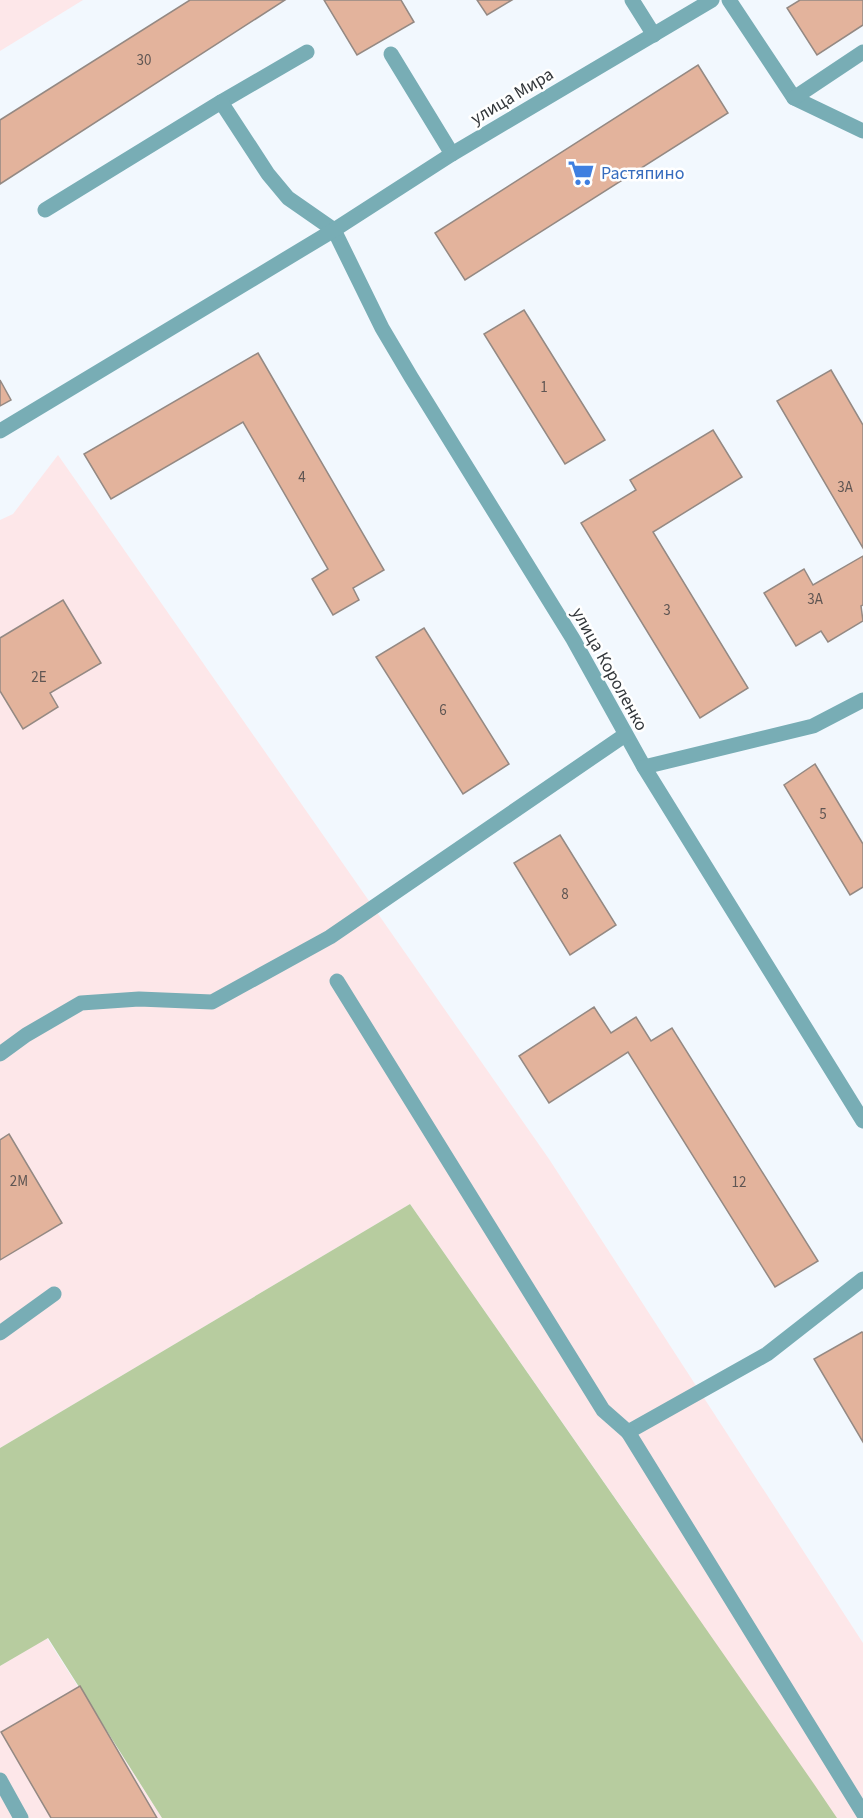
<svg xmlns="http://www.w3.org/2000/svg" width="863" height="1818" font-family="'Source Sans 3',sans-serif">
  <rect width="100%" height="100%" fill="#f2f8fe"/>
  <g fill="#fde7e9">
    <polygon points="0,0 83,0 0,51"/>
    <polygon points="58,455 549,1159 863,1643 863,1818 831,1818 645,1541 410,1204 0,1448 0,520 13,514"/>
    <polygon points="47,1638 162,1818 0,1818 0,1666"/>
  </g>
  <polygon fill="#b7cc9f" points="410,1204 814,1784 837,1818 162,1818 48,1638 0,1666 0,1448"/>
  <g fill="#e3b39c" stroke="#948983" stroke-width="1.5">
    <polygon points="190,0 285,0 0,184 0,120"/>
    <polygon points="324,0 401,0 414,22 357,55"/>
    <polygon points="477,0 512,0 487,15"/>
    <polygon points="800,0 863,0 863,25 817,55 787,8"/>
    <polygon points="698,65 728,113 465,280 435,233"/>
    <polygon points="524,310 605,440 565,464 484,334"/>
    <polygon points="258,353 384,570 353,588 359,600 333,615 312,579 328,569 243,422 111,499 84,454"/>
    <polygon points="831,370 863,425 863,548 777,401"/>
    <polygon points="0,380 11,400 0,406"/>
    <polygon points="713,430 742,477 653,532 748,688 700,718 581,523 636,490 630,480"/>
    <polygon points="863,556 863,605 861,606 863,621 828,642 821,631 796,646 764,593 804,569 813,585"/>
    <polygon points="63,600 101,663 50,693 58,707 23,729 0,691 0,638"/>
    <polygon points="424,628 509,764 463,794 376,657"/>
    <polygon points="815,764 863,844 863,887 850,895 784,785"/>
    <polygon points="560,835 616,925 570,955 514,863"/>
    <polygon points="594,1007 611,1033 636,1017 651,1041 672,1028 818,1261 775,1287 628,1052 549,1103 519,1056"/>
    <polygon points="9,1134 62,1223 0,1260 0,1140"/>
    <polygon points="862,1332 863,1333 863,1442 814,1359"/>
    <polygon points="80,1686 157,1818 51,1818 1,1732"/>
  </g>
  <g fill="none" stroke-linecap="round" stroke-linejoin="round">
    <g stroke="#78adb5" stroke-width="15">
      <polyline points="632,0 654,35"/>
      <polyline points="729,0 794,98 863,131"/>
      <polyline points="391,54 452,154"/>
      <polyline points="794,98 863,52"/>
      <polyline points="221,102 307,52"/>
      <polyline points="45,210 221,102 268,174 288,198 334,230 382,328 411,377 573,639 644,767 863,1121"/>
      <polyline points="0,431 334,230 452,154 712,0"/>
      <polyline points="644,767 813,726 863,700"/>
      <polyline points="337,981 603,1410 628,1432 767,1354 863,1279"/>
      <polyline points="0,1054 26,1035 81,1003 139,999 212,1002 330,937 625,735"/>
      <polyline points="0,1333 54,1294"/>
      <polyline points="628,1432 863,1813"/>
      <polyline points="0,1780 21,1818"/>
    </g>
  </g>
  <defs>
    <g id="supermarket-bare" transform="scale(2.07)"><path d="M-6-5.5h2.5l.6 2H6L4.5 2H-2.5L-4.4-4H-6ZM-1.5 3.2a1.3 1.3 0 1 0 .1 0ZM3 3.2a1.3 1.3 0 1 0 .1 0Z" fill="#3f7fe0" stroke="#fff" stroke-width="2.5" paint-order="stroke"/></g>
  </defs>
  <g fill-rule="evenodd">
    <use href="#supermarket-bare" x="581" y="173"/>
  </g>
  <g text-anchor="middle" stroke-width="5" stroke-linejoin="round" paint-order="stroke">
    <g font-size="15" fill="#5f5653">
      <text x="144" y="65">30</text>
      <text x="544" y="392">1</text>
      <text x="302" y="482">4</text>
      <text x="845" y="492">3А</text>
      <text x="815" y="604">3А</text>
      <text x="667" y="615">3</text>
      <text x="39" y="682">2Е</text>
      <text x="443" y="715">6</text>
      <text x="823" y="819">5</text>
      <text x="565" y="899">8</text>
      <text x="19" y="1186">2М</text>
      <text x="739" y="1187">12</text>
    </g>
    <g font-size="18" fill="#33373b" stroke="#fff">
      <text transform="translate(512 96) rotate(-31)" y="6">улица Мира</text>
      <text transform="translate(610 669) rotate(61)" y="6">улица Короленко</text>
    </g>
    <g font-size="18" fill="#366cbe" stroke="#fff" text-anchor="start">
      <text x="601" y="179">Растяпино</text>
    </g>
  </g>
</svg>
